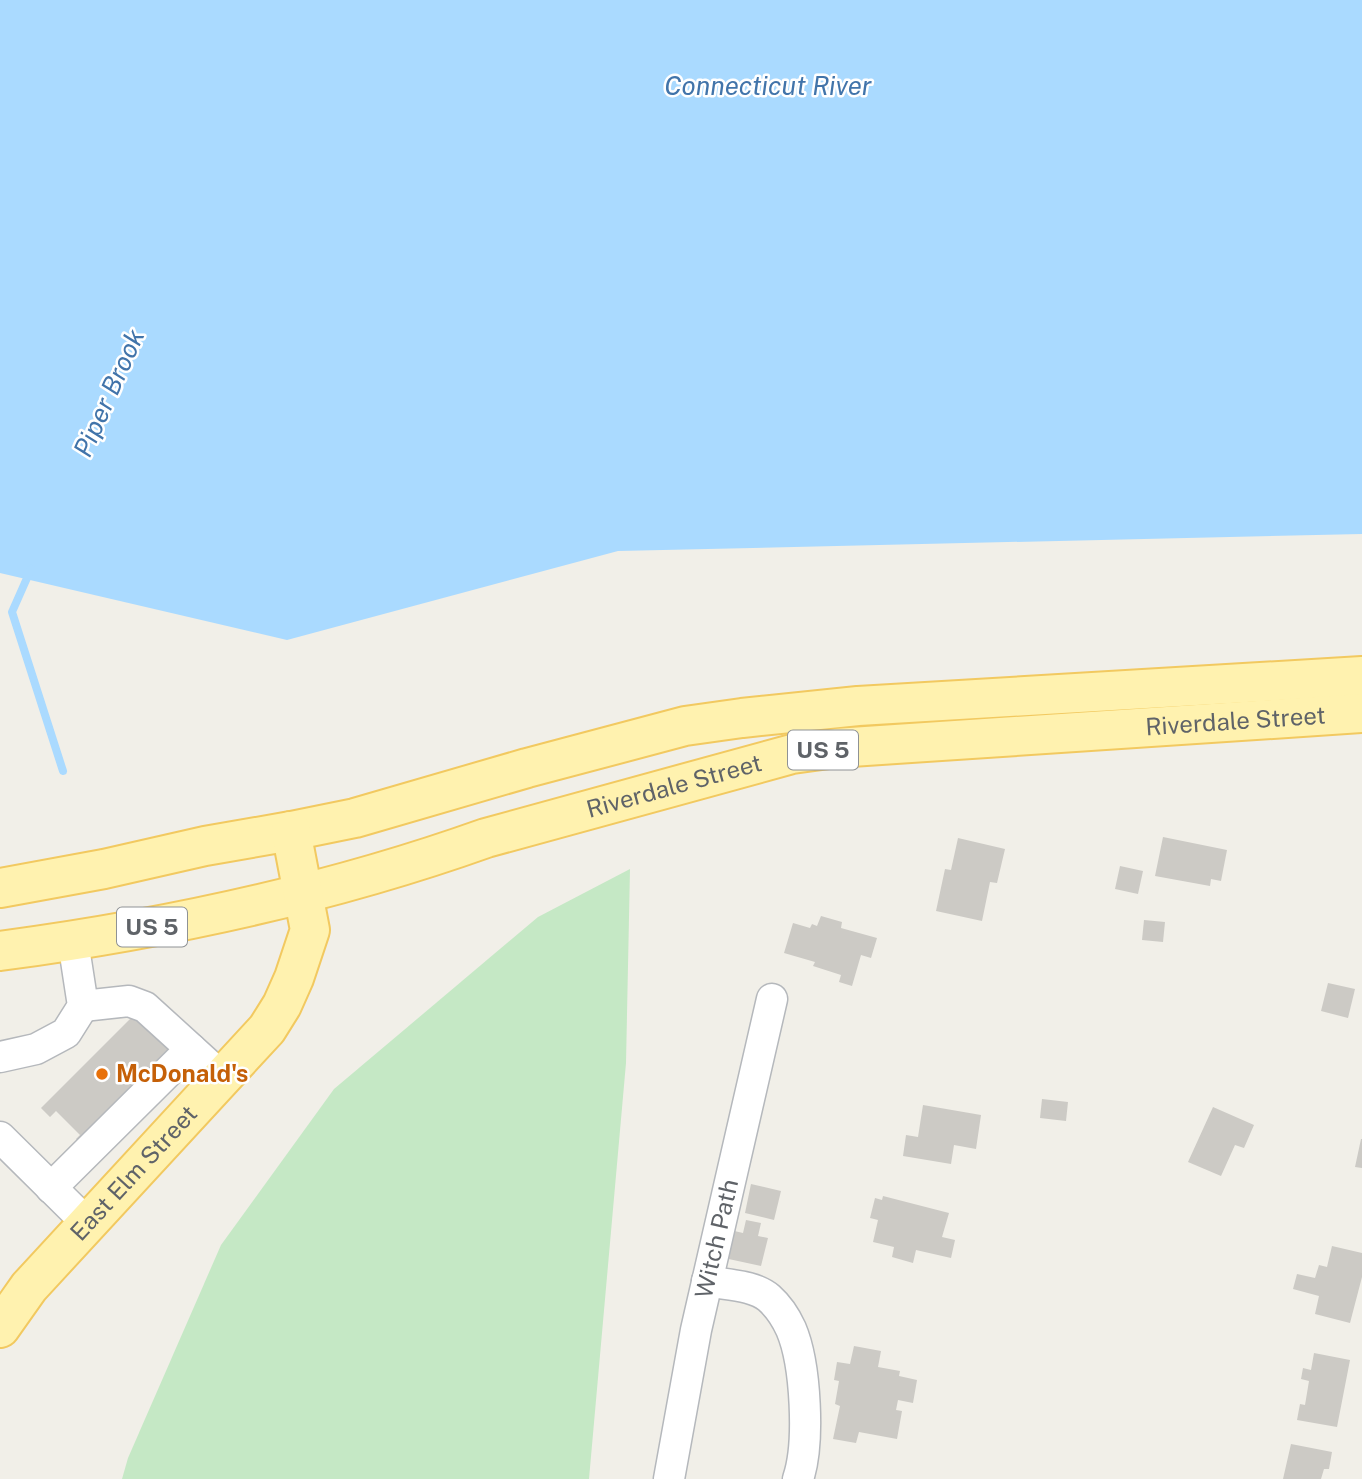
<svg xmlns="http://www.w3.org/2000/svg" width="1362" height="1479" font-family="'Public Sans',sans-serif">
  <rect width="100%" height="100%" fill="#f1efe8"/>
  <polygon fill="#c5e8c5" points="630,869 626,1063 589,1479 122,1479 128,1458 221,1245 334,1089 538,917"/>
  <polygon fill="#aadaff" points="0,0 1362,0 1362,534 618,551 287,640 0,573"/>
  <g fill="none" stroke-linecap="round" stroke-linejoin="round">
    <polyline stroke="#aadaff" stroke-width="8" points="31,569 12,612 63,771"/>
  </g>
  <g fill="#cccac5">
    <polygon points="1163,837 1227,850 1221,881 1211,879 1210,886 1155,876"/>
    <polygon points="958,838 1005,849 997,883 990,882 982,921 936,911 945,869 951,870"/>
    <polygon points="1120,866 1143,871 1138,894 1115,889"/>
    <polygon points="821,916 842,922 841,928 877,938 871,958 861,955 852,986 839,982 841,975 813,966 815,962 784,953 793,923 810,928 812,924 817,926"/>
    <polygon points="1144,920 1165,922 1163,942 1142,940"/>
    <polygon points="1328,983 1355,989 1348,1018 1321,1011"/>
    <polygon points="135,1014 174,1053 84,1146 76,1139 80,1135 56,1111 50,1117 41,1108"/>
    <polygon points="1042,1099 1068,1102 1066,1121 1040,1118"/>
    <polygon points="923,1105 981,1115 976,1149 954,1145 951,1164 903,1156 906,1135 918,1137"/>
    <polygon points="1213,1107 1254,1125 1244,1148 1235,1145 1221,1176 1188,1162"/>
    <polygon points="1361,1139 1362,1139 1362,1168 1355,1167"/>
    <polygon points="751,1184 781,1191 774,1220 745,1213"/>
    <polygon points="883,1196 949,1213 942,1237 955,1240 951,1258 916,1250 913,1263 892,1257 894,1247 873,1242 878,1220 870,1218 875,1198 882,1200"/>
    <polygon points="746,1220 761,1223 758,1236 768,1238 761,1266 724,1258 730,1230 743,1233"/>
    <polygon points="1332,1246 1362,1253 1362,1277 1350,1323 1315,1314 1319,1296 1293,1289 1297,1274 1315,1278 1319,1265 1327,1267"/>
    <polygon points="854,1346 881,1351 878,1367 900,1371 899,1376 917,1380 913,1403 898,1400 896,1410 902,1411 897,1439 859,1432 856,1443 833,1439 840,1406 835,1404 839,1381 834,1380 837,1362 850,1364"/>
    <polygon points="1314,1353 1350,1360 1337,1427 1297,1420 1300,1404 1305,1405 1309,1381 1301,1379 1303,1368 1311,1370"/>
    <polygon points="1291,1444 1332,1452 1329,1469 1324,1469 1321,1479 1283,1479"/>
  </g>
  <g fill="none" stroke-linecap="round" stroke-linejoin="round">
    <g stroke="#b5b8bc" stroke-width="33">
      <g id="minor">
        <polyline points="83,1006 129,1001 145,1007 222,1077"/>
        <polyline points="0,1057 36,1049 66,1033 83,1006 73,941"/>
        <polyline points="0,1137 88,1224"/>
        <polyline points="51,1188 191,1049"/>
        <path d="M 707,1281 C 727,1285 754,1285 769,1298 C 778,1306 786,1318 791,1329 C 806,1364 810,1444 798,1479"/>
        <path id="s1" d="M 669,1479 L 696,1330 L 772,999"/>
      </g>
    </g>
    <g stroke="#f2c960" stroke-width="42">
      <g id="major">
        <polyline points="0,888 104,869 205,846 291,831 355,818 527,768 685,726 742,718 858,706 1362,676"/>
        <path id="s2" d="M 0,951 C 165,929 329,894 486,838 L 792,754 L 836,748 L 1362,713"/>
        <path id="s3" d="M 0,1328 L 29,1287 L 267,1029 L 282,1005 L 294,978 L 310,930 L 291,831"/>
      </g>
    </g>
    <use href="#minor" stroke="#fff" stroke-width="30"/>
    <use href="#major" stroke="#fff2af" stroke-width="38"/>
  </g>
  <circle fill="#e8710a" stroke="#fff" stroke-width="2.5" cx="102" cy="1074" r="7"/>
  <g text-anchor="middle" stroke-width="5" stroke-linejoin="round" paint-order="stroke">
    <g fill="#fff" stroke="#8f9295" stroke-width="2">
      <rect x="788" y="730.5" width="70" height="39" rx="5"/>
      <rect x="117" y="907.5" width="70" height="39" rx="5"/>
    </g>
    <g font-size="23" font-weight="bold" fill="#5f6368">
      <text x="823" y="758">US 5</text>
      <text x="152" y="935">US 5</text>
    </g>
    <g font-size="24" fill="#5f6368" stroke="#fff">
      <text dy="8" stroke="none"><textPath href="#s2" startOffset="1262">Riverdale Street</textPath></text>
      <text dy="8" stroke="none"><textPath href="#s2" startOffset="695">Riverdale Street</textPath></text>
      <text dy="8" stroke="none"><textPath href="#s3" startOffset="205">East Elm Street</textPath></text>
      <text dy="8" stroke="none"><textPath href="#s1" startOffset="245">Witch Path</textPath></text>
    </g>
    <g font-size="24" font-weight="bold" fill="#c56008" stroke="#fff" text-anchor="start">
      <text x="116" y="1082">McDonald's</text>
    </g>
    <g font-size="26" font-style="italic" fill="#4174aa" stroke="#fff">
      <text x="768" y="95">Connecticut River</text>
      <text transform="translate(109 393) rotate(-66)" y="9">Piper Brook</text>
    </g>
  </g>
</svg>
